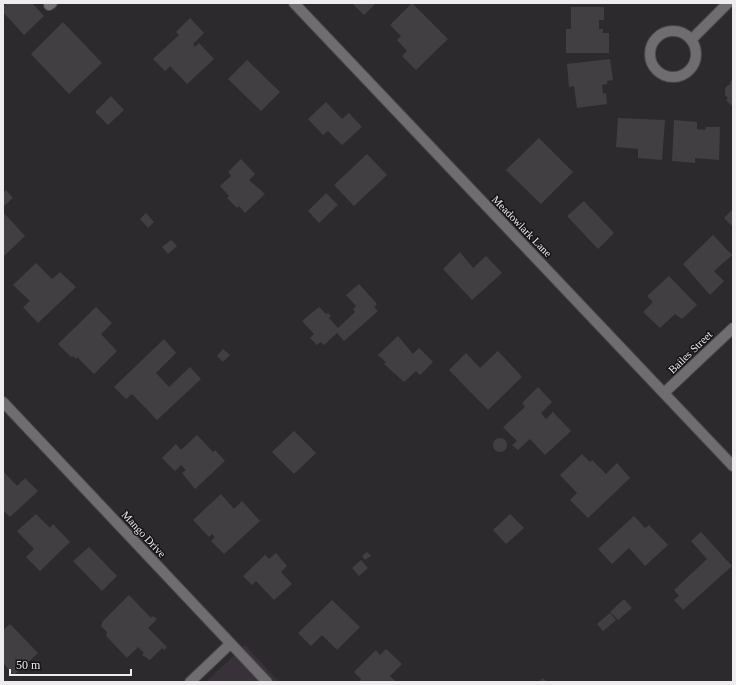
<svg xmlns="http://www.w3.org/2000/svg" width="736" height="685" font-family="Georgia,serif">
  <rect width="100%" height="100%" fill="#2d2a2d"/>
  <polygon fill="#383139" points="245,645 279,682 206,682"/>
  <g fill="#423f42">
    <polygon points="7,3 32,3 44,16 24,35 3,12 3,7"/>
    <polygon points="352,3 376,3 364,15"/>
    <polygon points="412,3 448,39 416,70 402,56 407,51 397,40 401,36 390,25"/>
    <polygon points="571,7 604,7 604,20 599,20 599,29 603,29 603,33 609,33 609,53 566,53 566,29 571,29"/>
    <polygon points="190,18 204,33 193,44 195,47 199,43 214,59 187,84 170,66 165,71 153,59 179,35 176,32"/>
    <polygon points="63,22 102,63 69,94 31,54"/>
    <polygon points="610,59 613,80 607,81 607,84 602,85 603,94 606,93 607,104 577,108 574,86 569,87 567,64"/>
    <polygon points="247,60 280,92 261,111 228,79"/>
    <polygon points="733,79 733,107 726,100 728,98 725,95 725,88 731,83 730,82"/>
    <polygon points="111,96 124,110 108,125 95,112"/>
    <polygon points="326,102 342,119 349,113 362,127 342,145 328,131 323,135 308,119"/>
    <polygon points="618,118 665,120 662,160 638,158 638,149 616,147"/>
    <polygon points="674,120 697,122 697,129 705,130 706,127 720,127 719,160 695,158 695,163 672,161"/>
    <polygon points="539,138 573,172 541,204 506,170"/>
    <polygon points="367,154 387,175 354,206 334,185"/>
    <polygon points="241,159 255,174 249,180 265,194 245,213 239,206 237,208 227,198 229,196 220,186 231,176 228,172"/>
    <polygon points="6,190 13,198 3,207 3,193"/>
    <polygon points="326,193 338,205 319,223 308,211"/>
    <polygon points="584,201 614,233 598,249 567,216"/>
    <polygon points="733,209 733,227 724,218"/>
    <polygon points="3,212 25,236 3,257"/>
    <polygon points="146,213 154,222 148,228 140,219"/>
    <polygon points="713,235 732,255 714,271 724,281 710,295 683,264"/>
    <polygon points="171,240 177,246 168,254 162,247"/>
    <polygon points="460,252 473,268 486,256 502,273 472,300 443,269"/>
    <polygon points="36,263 52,279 60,272 76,287 38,323 23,307 30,301 13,285"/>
    <polygon points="669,276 697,305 682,319 675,314 660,328 643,312 653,302 647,296"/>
    <polygon points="359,284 377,304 374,307 378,311 344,341 337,333 324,345 321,342 317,345 310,338 314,334 302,321 319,307 326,314 328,313 331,316 329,318 338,328 355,312 353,309 356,306 346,295"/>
    <polygon points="96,307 112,323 101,334 117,351 94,374 77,357 76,359 73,356 71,357 58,344"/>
    <polygon points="398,336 413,354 419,348 433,362 420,375 416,371 404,382 384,364 386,362 378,355"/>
    <polygon points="164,339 176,353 156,373 169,387 190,367 201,379 157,420 132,394 126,399 114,387"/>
    <polygon points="223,349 230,355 223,362 217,356"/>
    <polygon points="498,351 522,377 488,410 449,370 466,353 480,368"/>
    <polygon points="538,387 552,402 541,413 546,419 553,412 571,431 545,455 530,439 518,450 512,445 517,441 503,427 525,407 522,403"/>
    <polygon points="294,431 316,453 294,474 272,452"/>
    <polygon points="197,435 213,452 215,450 225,461 195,489 182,473 186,470 181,465 175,471 162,458 176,444 181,450"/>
    <circle cx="500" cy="445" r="7"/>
    <polygon points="582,454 590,462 592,460 606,474 617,463 630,478 588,518 570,500 577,493 560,475"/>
    <polygon points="3,471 17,486 25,478 38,491 10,517 3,510"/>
    <polygon points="221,494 234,509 242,501 260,521 224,554 211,541 215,537 212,534 209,537 193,520"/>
    <polygon points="36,514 50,528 53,524 70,542 40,571 26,557 34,549 17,531"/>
    <polygon points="510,514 524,528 506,544 493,530"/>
    <polygon points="634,516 645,528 649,525 668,545 645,566 629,548 612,564 598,549"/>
    <polygon points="701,532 732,566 683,610 674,600 679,596 674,590 707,559 691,541"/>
    <polygon points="89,547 117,576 102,591 73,561"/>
    <polygon points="367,552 371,556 365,560 362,556"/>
    <polygon points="276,553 287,566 281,572 292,584 274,600 256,581 252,585 243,576 265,555 269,559"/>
    <polygon points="361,560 368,568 359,576 352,568"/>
    <polygon points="129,595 151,618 153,616 157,619 148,628 167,647 164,650 162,648 150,660 142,655 144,653 138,647 127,658 106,636 107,632 101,626 103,621"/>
    <polygon points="624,599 632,608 618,620 610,612"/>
    <polygon points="332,600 360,627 337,650 322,635 311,646 298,633"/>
    <polygon points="610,613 616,620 603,631 597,624"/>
    <polygon points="10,624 38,653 14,675 3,663 3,630"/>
    <polygon points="386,649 402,664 390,676 396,682 359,682 361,679 354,672 376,650 380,655"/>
    <polygon points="543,678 547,682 539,682"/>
  </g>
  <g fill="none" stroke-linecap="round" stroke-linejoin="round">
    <g stroke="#494649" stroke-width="12">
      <g id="minor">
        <polyline points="294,3 733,466"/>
        <polyline points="49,5 52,3"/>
        <circle cx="673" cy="54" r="23"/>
        <polyline points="691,40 728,3"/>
        <polyline points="664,393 733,328"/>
        <polyline points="3,402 267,682"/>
        <polyline points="190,682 230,644"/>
      </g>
    </g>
    <use href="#minor" stroke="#706d71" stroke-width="10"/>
  </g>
  <g text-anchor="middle" stroke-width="3" stroke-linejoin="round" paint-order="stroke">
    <g font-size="11" fill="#eeecee" stroke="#141314">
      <text transform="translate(522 226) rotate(46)" y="4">Meadowlark Lane</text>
      <text transform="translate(690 352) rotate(-44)" y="4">Bailes Street</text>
      <text transform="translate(144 534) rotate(47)" y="4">Mango Drive</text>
    </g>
  </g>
  <rect width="736" height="685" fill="none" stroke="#eeecee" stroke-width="8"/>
  <path d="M10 669v6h121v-6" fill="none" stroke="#eeecee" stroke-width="2"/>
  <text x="16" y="669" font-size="12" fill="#eeecee" stroke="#141314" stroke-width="3" paint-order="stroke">50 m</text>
</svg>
